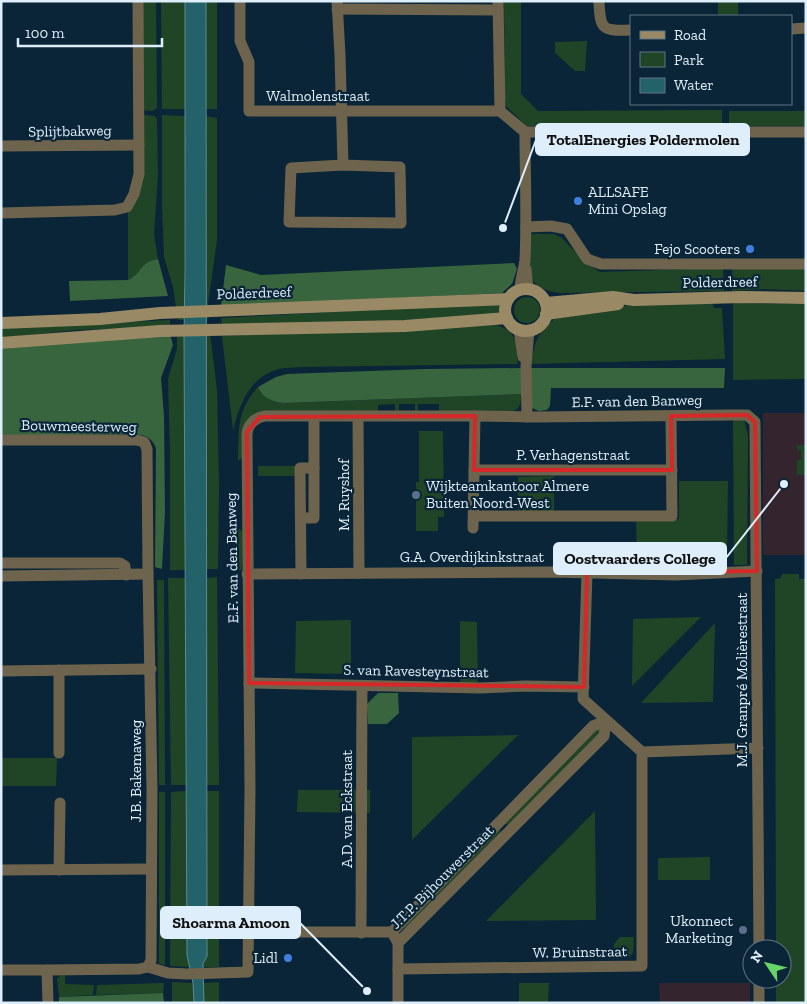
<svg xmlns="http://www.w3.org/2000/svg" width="807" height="1004" font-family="'Zilla Slab',serif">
  <rect width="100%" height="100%" fill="#0a2537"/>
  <g fill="#34242e">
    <rect x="763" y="413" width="43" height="142"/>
    <polygon points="659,983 750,983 750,1003 660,1003"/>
  </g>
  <g fill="#204526">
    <polygon points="142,1 156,1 157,108 152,111 143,110"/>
    <polygon points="161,1 185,1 185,109 162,109"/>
    <rect x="206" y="1" width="11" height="108"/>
    <polygon points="504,1 521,1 521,94 538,111 722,110 722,125 526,126 506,106 505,100"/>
    <rect x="718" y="1" width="20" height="15"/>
    <polygon points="587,41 585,71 575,71 555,53 555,42"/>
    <polygon points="729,111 806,111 806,126 736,126 729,125"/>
    <path d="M 145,115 L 155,116 L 157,119 L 158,174 L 154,234 L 158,259 C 139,262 143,273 128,280 L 128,211 L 143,117 Z"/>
    <polygon points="162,115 185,116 184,320 178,320 173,287 164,257 162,206"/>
    <polygon points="206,116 217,118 217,240 208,304 209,318 205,319"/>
    <path d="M 531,234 L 554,234 L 562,238 L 585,262 L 600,272 L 723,268 L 724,291 L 560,293 C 520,288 529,265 531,234 Z"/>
    <polygon points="732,268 806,268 806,291 764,289 732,291"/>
    <circle cx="527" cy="310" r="13"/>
    <polygon points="499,303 499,313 407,322 222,325 221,318"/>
    <path d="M 640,303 L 712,303 L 714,308 L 722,308 L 725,359 L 531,364 C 535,343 537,331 555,319 Z"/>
    <polygon points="733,303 806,304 806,379 733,380"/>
    <polygon points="170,320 170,327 76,330 1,338 1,328"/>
    <path d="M 495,325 C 518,330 516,345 518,364 L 301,367 C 292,368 281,367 273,371 C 248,380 239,407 233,430 L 222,336 Z"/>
    <polygon points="205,333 210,333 217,391 219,483 218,569 206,569 207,485"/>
    <polygon points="177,334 184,334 185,570 170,570 170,452 168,379 177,349"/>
    <path d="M 258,387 C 262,398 273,402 284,403 L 521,394 C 521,402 521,408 513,411 L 439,411 L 439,404 L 418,404 L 418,411 L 415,411 L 415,404 L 399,404 L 399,411 L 395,412 L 395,404 L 378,405 L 378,412 L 259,413 L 241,459 L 238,461 C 239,432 236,410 258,387 Z"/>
    <polygon points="733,419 744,419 748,436 747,565 734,565"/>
    <polygon points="419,431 443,431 444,517 438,517 438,531 416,531 416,482 419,482"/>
    <polygon points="797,445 806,445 806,475 797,475 797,460 801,460 801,450 797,450"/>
    <rect x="258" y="466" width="40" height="10"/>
    <polygon points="554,476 554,512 518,512 518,477"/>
    <polygon points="679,481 728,481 727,561 637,559 636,519 679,519"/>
    <polygon points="238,528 243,532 242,570 237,571"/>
    <polygon points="782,574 799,574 799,579 806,579 806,1003 776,1003 776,979 782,979 782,949 776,949 775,579 780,579"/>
    <polygon points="217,577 219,785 206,785 206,578"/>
    <polygon points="168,578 185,578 186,785 171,785"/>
    <polygon points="157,580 164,580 165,785 159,785"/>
    <polygon points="701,617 632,686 633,619"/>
    <polygon points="351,620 351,674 295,673 296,621"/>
    <polygon points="460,621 477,622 478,692 460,692"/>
    <polygon points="715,623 713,702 641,703"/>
    <polygon points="599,726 604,732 509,827 504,821"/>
    <polygon points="518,735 412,840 412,737"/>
    <polygon points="1,758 57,758 56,786 1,786"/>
    <polygon points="298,790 370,790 370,813 297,812"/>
    <polygon points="186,791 187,955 190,967 170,966 171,792"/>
    <polygon points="206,791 219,791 219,967 203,967 207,956"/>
    <polygon points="159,792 165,792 165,965 159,964"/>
    <polygon points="595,811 596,920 486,921"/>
    <polygon points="497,829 500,830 502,834 406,929 403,927"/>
    <polygon points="710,857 710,880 658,880 658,858"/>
    <polygon points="620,937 634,937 633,953 629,957 614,957 614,944"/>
    <polygon points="65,974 65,983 66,984 94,985 93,995 59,997 57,979 60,976"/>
    <polygon points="172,982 193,983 194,1003 172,1003"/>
    <polygon points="219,982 219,1003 204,1003 203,983"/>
    <polygon points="164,983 163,993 96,995 97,985"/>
    <polygon points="519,983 549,983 548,1003 519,1003"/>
  </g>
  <g fill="#38653e">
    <path d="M 158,259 L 168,296 L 70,301 L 69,281 L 128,280 C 143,273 139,262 158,259 Z"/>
    <polygon points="514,263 517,269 512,284 502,293 221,306 226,265 261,275"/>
    <path d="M 170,334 L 173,345 L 161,378 L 164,416 L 165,512 L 162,569 L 155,567 L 156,448 C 151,437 146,435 134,434 L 1,436 L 1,349 Z"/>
    <path d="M 521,368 L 521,394 L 284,403 C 273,402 262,398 258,387 L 276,377 L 287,374 L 425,369 Z"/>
    <polygon points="530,368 725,368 724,388 551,388 550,406 547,410 539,411 532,408"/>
    <polygon points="378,693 398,693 399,713 387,724 368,724 367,704"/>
    <polygon points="163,993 164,1003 59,1003 59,997"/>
  </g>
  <polygon fill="#236268" stroke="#5b8c94" points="185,1 206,1 207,956 203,964 204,1003 194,1003 193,983 187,955 184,334 185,270"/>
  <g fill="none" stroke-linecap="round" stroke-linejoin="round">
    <g stroke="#6e644e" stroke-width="11">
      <polyline points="240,1 240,41 249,62 249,111 500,111"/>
      <polyline points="337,1 340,55 343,165 291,168 289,222 401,223 400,167 343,165"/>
      <polyline points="498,1 500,111 525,132"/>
      <path d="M 599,1 C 600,30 602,31 631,30"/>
      <polyline points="337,9 498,10"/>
      <polyline points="791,29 806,28"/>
      <polyline points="525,132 806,132"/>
      <polyline points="1,146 139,145"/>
      <polyline points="1,213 115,210 127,207 134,194 139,174 138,1"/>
      <polyline points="526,227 551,226 567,229 587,259 601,264 806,264"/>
      <polyline points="526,269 528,289"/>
      <path d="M 520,290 C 520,280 524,269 525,260 C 527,217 525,174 525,132"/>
      <polyline points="519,330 523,357"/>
      <polyline points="358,416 359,573"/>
      <polyline points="527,417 526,366 529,330"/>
      <polyline points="1,440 137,440 144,442 147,449 148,574 152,789 151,960 148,967"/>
      <polyline points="474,470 672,470"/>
      <polyline points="474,516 672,516 671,416"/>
      <polyline points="301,518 314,518 314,417"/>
      <polyline points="473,528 475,416"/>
      <polyline points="1,563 120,563 125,566 126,575"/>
      <polyline points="247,574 553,572 676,575 757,571"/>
      <polyline points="301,574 300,468 314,468"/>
      <polyline points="1,576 148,574"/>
      <polyline points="59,670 59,753"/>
      <polyline points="1,671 151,669"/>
      <polyline points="249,683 480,688 525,686 584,687"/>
      <polyline points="642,752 758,748"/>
      <polyline points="1,870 151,869"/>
      <polyline points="59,870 60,803"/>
      <polyline points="248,932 392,932 398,943 398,969"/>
      <polyline points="392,932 593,726 606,721"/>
      <polyline points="361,933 362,686"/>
      <polyline points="398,943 604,736 606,721"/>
      <polyline points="1,970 47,970"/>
      <path d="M 48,1003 L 47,970 L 139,969 L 148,967 L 168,973 L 187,974 L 248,972 L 250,789 L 247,436 C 247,425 254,418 265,416 L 475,416 L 534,417 L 729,415 L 747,415 L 755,422 L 759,949"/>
      <polyline points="398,1003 398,969 642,966 642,752 583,699 587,573"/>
      <polyline points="759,1003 759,979"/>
    </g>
    <g stroke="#998a65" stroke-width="12">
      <circle cx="526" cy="310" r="21"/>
      <polyline points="546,303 613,297 634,300 742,297 806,298"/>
      <polyline points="546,314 618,304"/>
      <polyline points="1,323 100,319 160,313 508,299"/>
      <polyline points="1,343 160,331 405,326 507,318"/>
    </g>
  </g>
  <path fill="none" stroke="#d62828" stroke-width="4" stroke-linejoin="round" d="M 747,415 L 755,422 L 757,571 L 587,573 L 584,687 L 249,683 L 247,432 L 260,417 L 475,416 L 474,470 L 672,470 L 671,416 Z"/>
  <g fill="#3f7fe0" stroke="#0a2537" stroke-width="2">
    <circle cx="578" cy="201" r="5"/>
    <circle cx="750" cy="249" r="5"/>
    <circle cx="288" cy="958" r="5"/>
  </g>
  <g fill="#5c6f8a" stroke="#0a2537" stroke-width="2">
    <circle cx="416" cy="495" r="5"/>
    <circle cx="743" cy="930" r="5"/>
  </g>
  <g text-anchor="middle" stroke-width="4.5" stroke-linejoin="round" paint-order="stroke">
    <g font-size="15" fill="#deeefa" stroke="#0a2537">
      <text x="318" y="101">Walmolenstraat</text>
      <text transform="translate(70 131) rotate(-1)" y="5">Splijtbakweg</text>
      <text transform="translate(720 282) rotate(-1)" y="5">Polderdreef</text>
      <text transform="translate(254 293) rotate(-2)" y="5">Polderdreef</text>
      <text transform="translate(637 401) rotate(-1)" y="5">E.F. van den Banweg</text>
      <text transform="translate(79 426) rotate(1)" y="5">Bouwmeesterweg</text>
      <text x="573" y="460">P. Verhagenstraat</text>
      <text transform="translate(344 495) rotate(-90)" y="5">M. Ruyshof</text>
      <text x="472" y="562">G.A. Overdijkinkstraat</text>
      <text transform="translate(232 558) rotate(-91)" y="5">E.F. van den Banweg</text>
      <text transform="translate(416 671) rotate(1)" y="5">S. van Ravesteynstraat</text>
      <text transform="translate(742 680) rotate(-90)" y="5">M.J. Granpré Molièrestraat</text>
      <text transform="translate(136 771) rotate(-90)" y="5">J.B. Bakemaweg</text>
      <text transform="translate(347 809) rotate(-90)" y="5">A.D. van Eckstraat</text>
      <text transform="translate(442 877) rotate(-45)" y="5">J.T.P. Bijhouwerstraat</text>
      <text transform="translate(580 952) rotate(-1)" y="5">W. Bruinstraat</text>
    </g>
    <g font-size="15" fill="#deeefa" stroke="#0a2537" text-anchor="end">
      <text x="588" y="197" text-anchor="start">ALLSAFE<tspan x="588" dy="17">Mini Opslag</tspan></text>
      <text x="740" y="254">Fejo Scooters</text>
      <text x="426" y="491" text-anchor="start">Wijkteamkantoor Almere<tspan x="426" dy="17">Buiten Noord-West</tspan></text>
      <text x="733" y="926">Ukonnect<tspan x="733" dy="17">Marketing</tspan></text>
      <text x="278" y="963">Lidl</text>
    </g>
  </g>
  <path fill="none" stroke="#deeefa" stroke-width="2" d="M503 228L536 140M784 484L726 558M367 991L300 923"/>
  <g fill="#deeefa" stroke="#0a2537" stroke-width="2">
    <circle cx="503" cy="228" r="5"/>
    <circle cx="784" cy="484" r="5"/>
    <circle cx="367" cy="991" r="5"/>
  </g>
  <g fill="#deeefa" stroke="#deeefa" stroke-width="2">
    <rect x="536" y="124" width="213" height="31" rx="5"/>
    <rect x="554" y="543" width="172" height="31" rx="5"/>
    <rect x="161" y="907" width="139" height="31" rx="5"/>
  </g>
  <g font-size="16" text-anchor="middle" font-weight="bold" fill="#111">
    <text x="643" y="145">TotalEnergies Poldermolen</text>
    <text x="640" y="564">Oostvaarders College</text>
    <text x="231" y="928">Shoarma Amoon</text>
  </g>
  <rect width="807" height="1004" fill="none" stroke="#deeefa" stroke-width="5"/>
  <rect x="630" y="15" width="162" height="90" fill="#0a2537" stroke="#5f7585"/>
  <rect x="640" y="31" width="25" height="8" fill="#998a65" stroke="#5f7585"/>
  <text x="674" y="40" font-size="15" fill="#deeefa">Road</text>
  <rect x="640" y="52" width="25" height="15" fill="#204526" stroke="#5f7585"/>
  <text x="674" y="65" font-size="15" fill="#deeefa">Park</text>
  <rect x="640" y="78" width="25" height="15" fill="#236268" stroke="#5f7585"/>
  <text x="674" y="90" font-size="15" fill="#deeefa">Water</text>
  <g transform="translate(767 964) rotate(305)"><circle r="24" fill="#0a2537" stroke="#5f7585"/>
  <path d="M0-4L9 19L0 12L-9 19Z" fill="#66d467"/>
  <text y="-8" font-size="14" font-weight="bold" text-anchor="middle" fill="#deeefa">N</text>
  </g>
  <path d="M18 38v8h144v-8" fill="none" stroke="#deeefa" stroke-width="2.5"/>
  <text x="25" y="38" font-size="15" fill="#deeefa" stroke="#0a2537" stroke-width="4" paint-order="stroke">100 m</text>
</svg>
